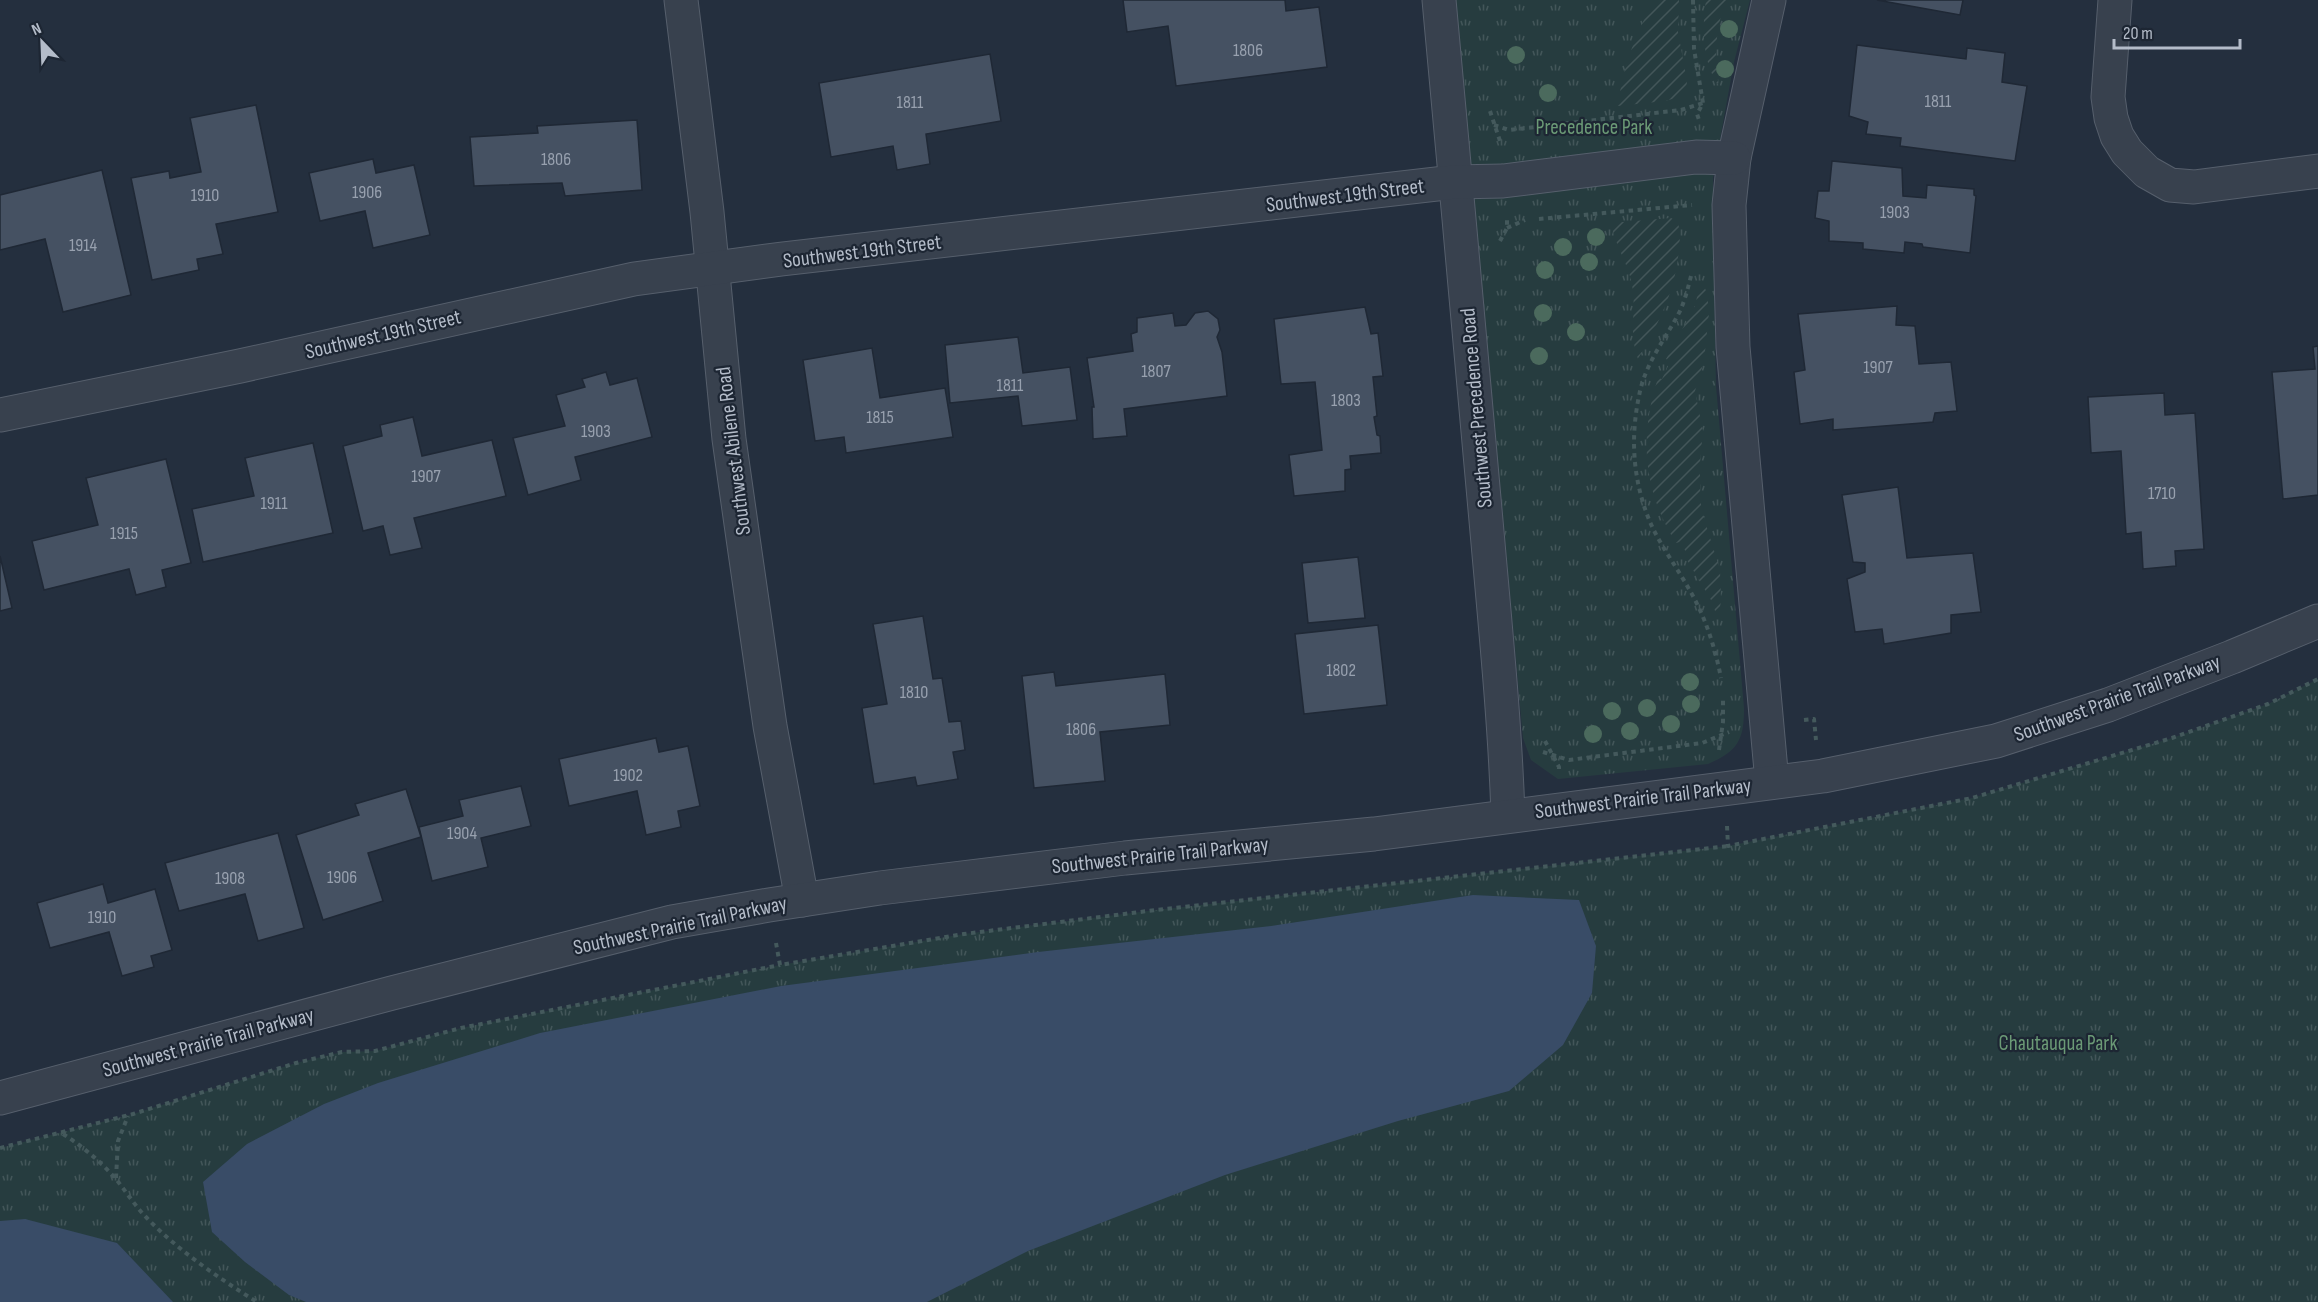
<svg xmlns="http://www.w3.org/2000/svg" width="2318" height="1302" font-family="'Sofia Sans Condensed',sans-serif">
  <defs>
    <pattern id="park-tufts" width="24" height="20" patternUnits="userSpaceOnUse" patternTransform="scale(1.5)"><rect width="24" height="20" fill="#263c3f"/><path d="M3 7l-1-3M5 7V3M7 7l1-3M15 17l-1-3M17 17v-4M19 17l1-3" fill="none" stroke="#435659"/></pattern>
    <pattern id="garden-furrows" width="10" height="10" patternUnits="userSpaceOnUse" patternTransform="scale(1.5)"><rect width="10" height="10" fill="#263c3f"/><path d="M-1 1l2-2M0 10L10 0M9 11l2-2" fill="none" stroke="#435659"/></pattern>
  </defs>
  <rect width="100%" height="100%" fill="#242f3e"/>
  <g fill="url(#park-tufts)">
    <path d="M 1456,0 L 1750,0 L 1734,62 L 1713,178 L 1713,224 L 1716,386 L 1744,708 C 1744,740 1738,751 1708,764 L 1558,779 L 1531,760 L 1523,738 Z"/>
    <polygon points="2318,679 2318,1302 0,1302 0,1148 133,1114 296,1063 342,1052 375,1051 461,1028 780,965 964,934 1156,910 1728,846 1972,798 2172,738 2268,704"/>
  </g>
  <g fill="url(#garden-furrows)">
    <path d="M 1654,0 L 1679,0 L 1678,32 L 1687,81 L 1686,92 L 1683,96 L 1665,101 L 1618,106 C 1622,68 1636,33 1654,0 Z"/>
    <path d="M 1706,0 L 1727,0 C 1715,25 1714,60 1719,86 C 1702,63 1702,27 1706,0 Z"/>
    <path d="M 1671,218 L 1677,221 C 1681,230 1680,238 1679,248 C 1676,290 1659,323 1638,359 C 1628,332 1637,311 1632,285 C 1629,265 1615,246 1611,223 Z"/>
    <path d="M 1701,279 L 1707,293 L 1709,313 L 1704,361 L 1695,391 L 1703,431 L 1700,461 L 1700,499 L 1703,515 L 1720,570 L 1721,601 L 1718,619 L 1711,600 L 1687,560 L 1689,557 L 1680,542 L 1676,543 C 1643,491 1639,436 1658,378 L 1662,379 L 1670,362 L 1666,359 L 1695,306 Z"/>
  </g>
  <g fill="#394c67">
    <polygon points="1473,895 1579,900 1596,946 1592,993 1563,1045 1509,1091 1398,1121 1225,1175 1028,1251 927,1302 306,1302 289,1295 245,1262 212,1232 203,1182 247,1144 324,1104 378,1083 540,1033 781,986 1038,952 1271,926"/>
    <polygon points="25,1219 117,1243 173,1302 0,1302 0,1221"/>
  </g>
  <g fill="#455162" stroke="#1f2835" stroke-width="1.5">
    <polygon points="1123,0 1285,0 1286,11 1319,7 1327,67 1176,86 1168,26 1127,32"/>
    <polygon points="1877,0 1963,0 1960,15"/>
    <polygon points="1857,45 1966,59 1967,48 2005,53 2002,82 2027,86 2015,161 1900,146 1901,138 1866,134 1868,122 1849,116"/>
    <polygon points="990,54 1001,121 926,134 930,164 897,170 893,146 831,157 819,83"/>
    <polygon points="256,105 278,212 216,224 223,254 197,259 199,270 152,280 131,178 169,171 170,178 201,172 190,118"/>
    <polygon points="637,120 642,190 565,196 562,183 474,186 470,137 538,133 537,126"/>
    <polygon points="373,159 376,173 414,165 430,235 373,248 365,211 320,221 309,173"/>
    <polygon points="1832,161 1902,168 1903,196 1926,198 1927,185 1974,189 1974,195 1976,196 1970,253 1923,247 1922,244 1905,242 1904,253 1863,249 1863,243 1829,241 1829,221 1815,218 1818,191 1829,191"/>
    <polygon points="102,170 131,295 63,312 45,239 0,250 0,195"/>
    <polygon points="1897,306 1896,325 1915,326 1919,364 1951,362 1957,411 1935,413 1933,422 1922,423 1833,430 1833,419 1800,424 1794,372 1805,370 1798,314"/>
    <polygon points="1365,307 1371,334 1378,333 1383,376 1373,377 1377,416 1374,417 1377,435 1380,436 1381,453 1350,456 1351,469 1345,470 1345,491 1294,496 1289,455 1322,450 1315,382 1281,384 1274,319"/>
    <polygon points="1208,311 1218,319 1220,330 1217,337 1222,352 1227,396 1124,409 1127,436 1093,439 1092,407 1094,407 1087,358 1133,351 1131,334 1137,332 1137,318 1173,313 1175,326 1186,325 1195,313"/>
    <polygon points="1018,337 1023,373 1070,367 1077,420 1022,426 1018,396 950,403 945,345"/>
    <polygon points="2318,346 2318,495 2283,499 2272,372 2315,369 2313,347"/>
    <polygon points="872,348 880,398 945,388 953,437 846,453 844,437 815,441 803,360"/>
    <polygon points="606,372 610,385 637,378 652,437 575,457 581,480 528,495 513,438 565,426 556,395 585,387 582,379"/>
    <polygon points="2164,393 2165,415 2195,413 2204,549 2175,551 2176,566 2143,569 2141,532 2126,534 2121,451 2091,453 2088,397"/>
    <polygon points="413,417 422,456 492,440 506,496 414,518 422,548 390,555 383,526 363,531 343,446 382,436 380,425"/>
    <polygon points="313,443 333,533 203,562 192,509 254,496 245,458"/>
    <polygon points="166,459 191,563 162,570 166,587 136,595 129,569 44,590 32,541 98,525 86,478"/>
    <polygon points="1898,487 1907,558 1973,553 1981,612 1951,615 1951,633 1884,644 1882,629 1855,632 1847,579 1865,572 1865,563 1853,562 1842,495"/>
    <polygon points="0,556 12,608 0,611"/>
    <polygon points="1358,557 1365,618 1308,623 1302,563"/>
    <polygon points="923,616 933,679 942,678 949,722 961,721 965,750 953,752 958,779 917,786 915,777 874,784 862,708 887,704 873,624"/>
    <polygon points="1378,625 1387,705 1304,714 1295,634"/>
    <polygon points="1054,672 1056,686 1165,674 1170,725 1100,732 1105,781 1034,788 1022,676"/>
    <polygon points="656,738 659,752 688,746 700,806 678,811 681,827 646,835 637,791 569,806 559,759"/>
    <polygon points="521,786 531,826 481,838 488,867 432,881 419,827 463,816 459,800"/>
    <polygon points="406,789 421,837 368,853 383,901 323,920 296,835 359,815 355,804"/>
    <polygon points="278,833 304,928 258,941 245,894 179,911 165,863"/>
    <polygon points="103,884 108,903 155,889 172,950 151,956 154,967 122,976 109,932 50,948 37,903"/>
  </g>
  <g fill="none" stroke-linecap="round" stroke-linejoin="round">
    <g stroke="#565f6c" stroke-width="35">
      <g id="minor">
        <polyline points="681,0 707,212 729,439 744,545 770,726 802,900"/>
        <path d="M 1439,0 C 1455,181 1473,362 1488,543 C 1496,634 1505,725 1508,815"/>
        <polyline points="1769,0 1734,158 1729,205 1733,347 1772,782"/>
        <polyline points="2115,0 2108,97 2111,118 2117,136 2127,152 2147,172 2170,185 2194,187 2318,171"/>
        <polyline points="0,415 240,366 634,279 782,259 1454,182 1503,181 1696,157 1734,158"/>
        <polyline points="0,1098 392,993 672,922 769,905 880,888 1125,858 1374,834 1823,776 1996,741 2108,705 2232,657 2318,621"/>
      </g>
    </g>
    <g stroke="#44595c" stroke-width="4" stroke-dasharray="4.5 4.5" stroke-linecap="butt">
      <polyline points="1693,0 1694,49 1703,103 1697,114 1699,120"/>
      <polyline points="1490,111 1501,144"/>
      <polyline points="1494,125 1509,130 1681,110 1703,103"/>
      <polyline points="1539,219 1692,205"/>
      <polyline points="1507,228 1525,220"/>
      <polyline points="1500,241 1507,228 1507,220"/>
      <path d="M 1691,276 C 1688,288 1685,300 1680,311 C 1665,340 1645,363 1639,396 C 1630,439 1633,481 1650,522 C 1660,545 1676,566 1689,589 C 1705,616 1715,647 1721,678"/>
      <polyline points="1804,720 1814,719 1816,740"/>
      <polyline points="1545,741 1559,767 1559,772"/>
      <polyline points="1719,750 1723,722 1723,698"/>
      <polyline points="1543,752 1569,760 1702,743 1729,732"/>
      <polyline points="1727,826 1728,846 1972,798 2172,738 2268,704 2318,679"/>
      <polyline points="776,943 780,965 964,934 1156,910 1728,846"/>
      <path d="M 63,1134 C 82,1146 100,1161 115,1178 C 125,1190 133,1203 144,1215 C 176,1249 217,1277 257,1302"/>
      <polyline points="0,1148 133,1114 296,1063 342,1052 375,1051 461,1028 780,965"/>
      <polyline points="116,1178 118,1141 128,1116"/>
    </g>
    <use href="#minor" stroke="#38414e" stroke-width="33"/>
  </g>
  <g fill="#4b6a5d">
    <circle cx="1729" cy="29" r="9"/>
    <circle cx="1516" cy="55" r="9"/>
    <circle cx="1725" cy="69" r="9"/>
    <circle cx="1548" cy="93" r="9"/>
    <circle cx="1596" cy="237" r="9"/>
    <circle cx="1563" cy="247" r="9"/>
    <circle cx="1589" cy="262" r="9"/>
    <circle cx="1545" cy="270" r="9"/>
    <circle cx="1543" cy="313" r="9"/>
    <circle cx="1576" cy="332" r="9"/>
    <circle cx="1539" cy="356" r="9"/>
    <circle cx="1690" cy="682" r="9"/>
    <circle cx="1691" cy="704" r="9"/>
    <circle cx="1647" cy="708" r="9"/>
    <circle cx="1612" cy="711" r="9"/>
    <circle cx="1671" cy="724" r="9"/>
    <circle cx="1630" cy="731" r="9"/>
    <circle cx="1593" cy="734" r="9"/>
  </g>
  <g text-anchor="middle" stroke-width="4.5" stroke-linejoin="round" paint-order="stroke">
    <g font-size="18" fill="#98a1af">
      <text x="1248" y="56">1806</text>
      <text x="1938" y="107">1811</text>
      <text x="910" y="108">1811</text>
      <text x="556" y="165">1806</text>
      <text x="367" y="198">1906</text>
      <text x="205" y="201">1910</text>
      <text x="1895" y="218">1903</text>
      <text x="83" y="251">1914</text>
      <text x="1878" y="373">1907</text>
      <text x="1156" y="377">1807</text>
      <text x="1010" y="391">1811</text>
      <text x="1346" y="406">1803</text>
      <text x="880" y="423">1815</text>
      <text x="596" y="437">1903</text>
      <text x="426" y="482">1907</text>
      <text x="2162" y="499">1710</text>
      <text x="274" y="509">1911</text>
      <text x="124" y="539">1915</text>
      <text x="1341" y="676">1802</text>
      <text x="914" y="698">1810</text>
      <text x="1081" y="735">1806</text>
      <text x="628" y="781">1902</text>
      <text x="462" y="839">1904</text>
      <text x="342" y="883">1906</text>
      <text x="230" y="884">1908</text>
      <text x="102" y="923">1910</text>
    </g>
    <g font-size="21" fill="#6b9a76" stroke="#1d2633">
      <text x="1594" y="134">Precedence Park</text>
      <text x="2058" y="1050">Chautauqua Park</text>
    </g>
    <g font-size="21" fill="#b4bcc9" stroke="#1d2633">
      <text transform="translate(1345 195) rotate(-7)" y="7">Southwest 19th Street</text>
      <text transform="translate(862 251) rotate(-7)" y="7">Southwest 19th Street</text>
      <text transform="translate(383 334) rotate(-13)" y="7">Southwest 19th Street</text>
      <text transform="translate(1476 408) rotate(-95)" y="7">Southwest Precedence Road</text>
      <text transform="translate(733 451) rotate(-97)" y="7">Southwest Abilene Road</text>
      <text transform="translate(2117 698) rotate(-20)" y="7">Southwest Prairie Trail Parkway</text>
      <text transform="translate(1643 798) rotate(-7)" y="7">Southwest Prairie Trail Parkway</text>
      <text transform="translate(1160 855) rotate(-6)" y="7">Southwest Prairie Trail Parkway</text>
      <text transform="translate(680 925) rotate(-12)" y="7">Southwest Prairie Trail Parkway</text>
      <text transform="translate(208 1042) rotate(-15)" y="7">Southwest Prairie Trail Parkway</text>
    </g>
  </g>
  <g transform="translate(42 42) rotate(337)" stroke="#1d2633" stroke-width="4.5" paint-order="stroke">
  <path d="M0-4.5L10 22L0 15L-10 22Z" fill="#b4bcc9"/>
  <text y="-9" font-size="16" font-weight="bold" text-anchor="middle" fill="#b4bcc9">N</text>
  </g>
  <path d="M2114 39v9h126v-9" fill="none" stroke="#b4bcc9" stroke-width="3"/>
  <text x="2123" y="39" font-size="18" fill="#b4bcc9" stroke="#1d2633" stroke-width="4.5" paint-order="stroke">20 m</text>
</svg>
